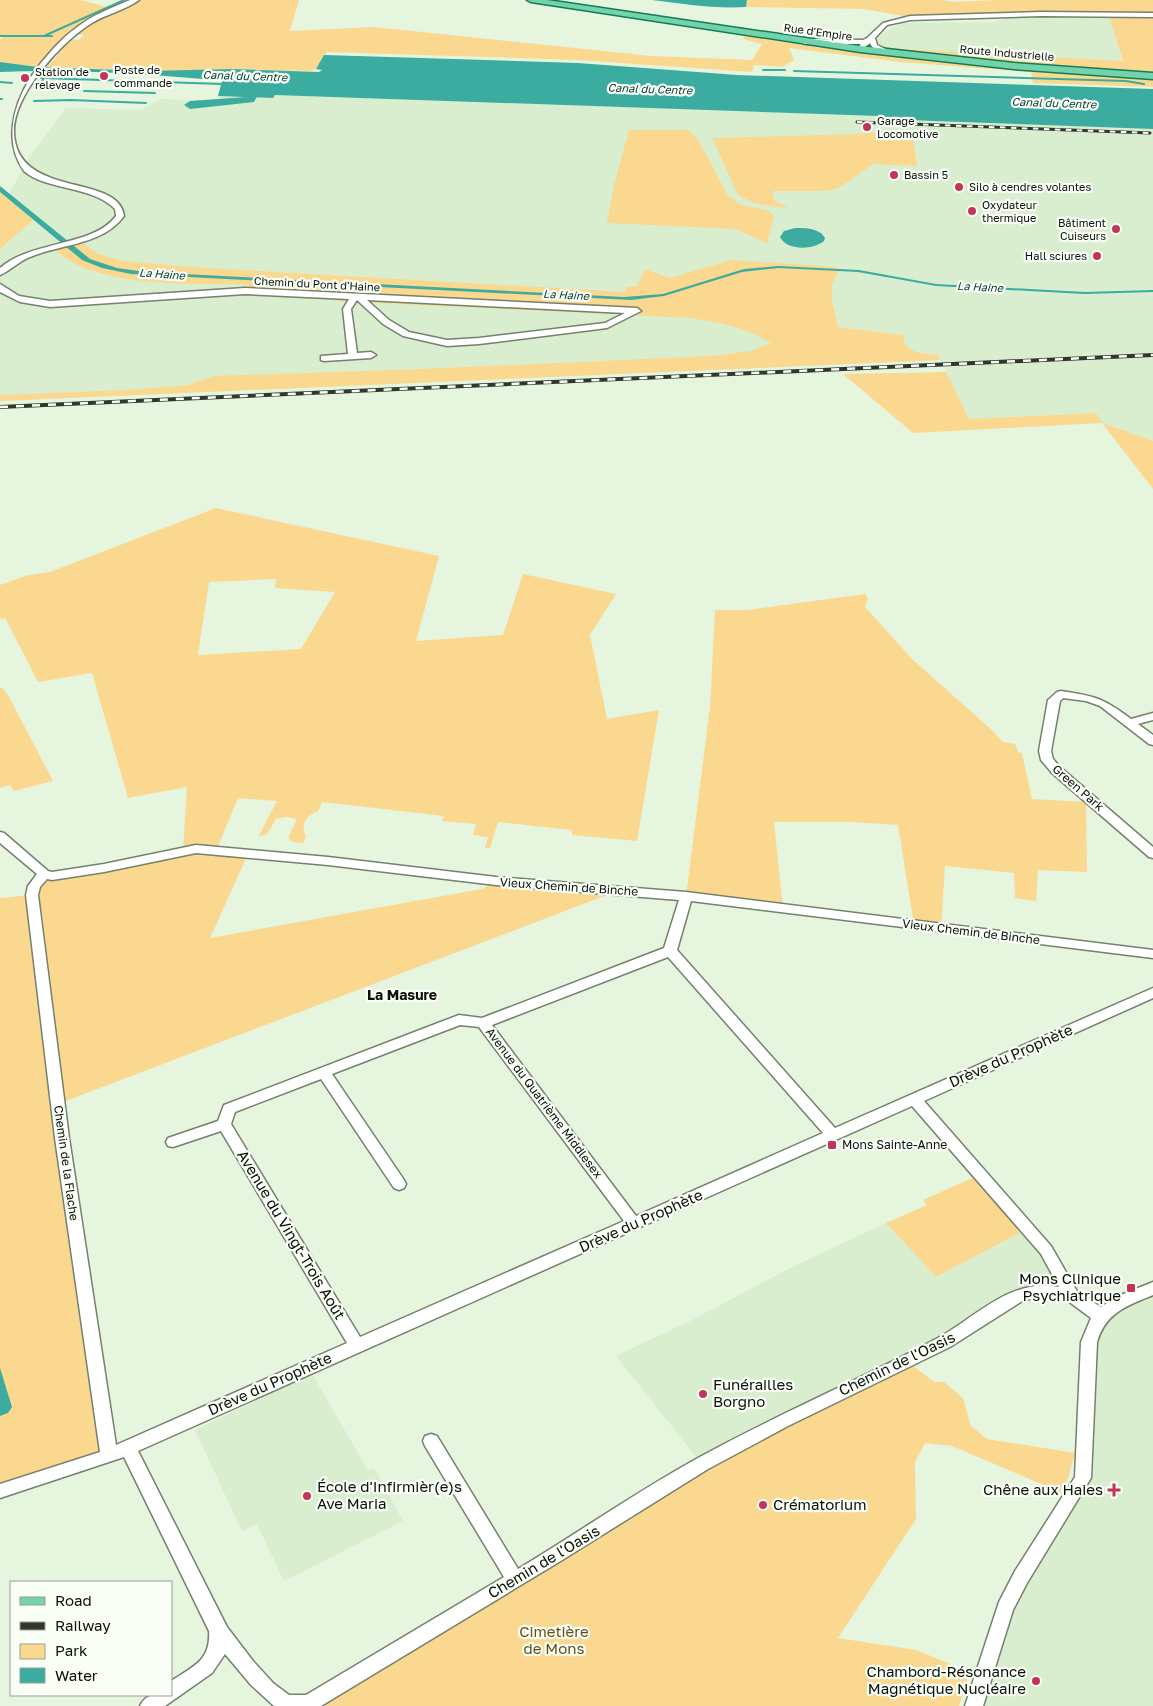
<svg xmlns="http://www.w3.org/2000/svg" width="1153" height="1706" font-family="'Golos Text',sans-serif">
  <rect width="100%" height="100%" fill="#e6f5de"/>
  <g fill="#d9edcf" fill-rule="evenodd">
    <polygon points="1024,16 1109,17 1123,62 885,48 876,43 879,37 893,27 906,23 989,22"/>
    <path d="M 275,95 L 878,116 L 878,119 L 1153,129 L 1153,441 L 1103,423 L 1096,413 L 969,419 L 940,360 L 0,401 L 0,249 L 33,220 L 7,198 L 30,156 L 66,108 L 141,110 L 160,99 L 215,101 L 218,96 L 273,98 ZM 645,269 L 670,278 L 637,286 ZM 832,296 L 838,327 L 903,335 L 905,345 L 916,352 L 938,355 L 830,347 Z"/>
    <polygon points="886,1223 936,1277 1027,1229 1073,1297 1038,1290 702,1464 616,1356 694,1319 788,1269"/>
    <polygon points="1153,1288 1153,1706 974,1706 1005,1608 1083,1478 1093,1326"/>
    <polygon points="312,1374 368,1470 374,1468 403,1521 284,1581 257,1524 242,1531 195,1430"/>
  </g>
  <g fill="#fbd88f" fill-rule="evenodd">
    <path d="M 0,0 L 81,0 L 110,8 C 72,26 63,33 38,67 L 0,62 L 0,40 L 4,36 L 0,36 Z"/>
    <polygon points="136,0 299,0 290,31 374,27 651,56 752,60 762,44 743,39 745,36 844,51 1030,69 890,53 885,48 1123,61 1109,17 1153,18 1153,76 1148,77 1153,80 1153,87 1033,83 1031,72 901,62 789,48 794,60 782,67 754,65 752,72 578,60 327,52 316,69 311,71 232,69 157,71 47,67 69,42 69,39 79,40 84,35 71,33"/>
    <polygon points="747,0 942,0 954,2 997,0 1153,0 1153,14 1044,12 903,16 864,9 746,7"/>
    <polygon points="629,130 689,130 700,143 728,196 742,205 768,211 774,216 767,243 735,229 607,223 614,185"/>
    <polygon points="897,130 912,130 917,166 873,164 839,188 825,191 773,191 774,200 787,207 784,208 754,203 738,195 712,138 858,134"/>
    <polygon points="0,192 33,220 0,249"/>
    <path d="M 80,241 L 98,254 L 122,261 L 206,268 L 625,292 L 626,287 L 637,286 L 645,269 L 670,278 L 731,260 L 836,267 L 840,270 C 825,289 834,304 838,327 L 903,335 L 905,345 L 916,352 L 938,355 L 940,360 L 0,401 L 0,395 L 129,390 L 188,385 L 214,376 L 422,369 L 711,356 L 751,351 L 771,343 C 745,327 721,323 691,318 L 335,301 L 338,293 L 247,289 L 249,285 C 194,283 93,289 53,248 Z"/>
    <polygon points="946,372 969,419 1096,413 1103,423 1153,441 1153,489 1102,423 913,433 843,374"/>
    <path d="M 216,508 L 439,556 L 416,641 L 503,635 L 523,574 L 616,594 L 590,635 L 607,719 L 659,710 L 637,841 L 572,835 L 572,830 L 498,822 L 490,848 L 485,848 L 488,837 L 473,835 L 476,824 L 442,821 L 444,816 L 322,802 L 318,811 C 306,816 300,824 306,837 L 303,843 L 293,842 L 288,838 L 297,819 L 286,817 L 276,819 L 267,834 L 258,837 L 277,801 L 238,798 L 216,851 L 248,854 L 210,938 L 482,889 L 496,881 L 620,890 L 58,1104 L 109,1456 L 0,1491 L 0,898 L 32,895 L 34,886 L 52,876 L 183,850 L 187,787 L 128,798 L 92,673 L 38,682 L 5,618 L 0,619 L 0,585 L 28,575 L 50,572 ZM 276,579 L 275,588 L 335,592 L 301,649 L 198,655 L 209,582 Z"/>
    <polygon points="865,594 868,598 865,607 912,659 993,731 1003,742 1015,744 1018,752 1022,753 1032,799 1086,802 1087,872 1038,870 1036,901 1015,898 1014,873 945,866 941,928 914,925 898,825 852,822 774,822 783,908 686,896 710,707 715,610 748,610"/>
    <polygon points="0,688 2,688 8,695 53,781 14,791 10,785 0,788"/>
    <polygon points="979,1175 1027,1229 936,1277 886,1223 927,1205 923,1200"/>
    <polygon points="907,1361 934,1382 944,1382 963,1398 971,1426 987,1439 1075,1453 1068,1479 1060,1492 952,1446 925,1443 915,1462 916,1519 838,1638 916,1650 970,1672 959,1706 316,1706 622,1515"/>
  </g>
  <g fill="#3bac9f">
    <path d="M 652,0 L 747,0 L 746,7 C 714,9 684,4 652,0 Z"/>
    <path d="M 324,55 L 578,63 L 737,75 L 1153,89 L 1153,129 L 878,119 L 878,116 L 275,95 L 273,98 L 218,96 L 222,81 C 149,74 74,69 0,72 L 0,62 L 38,67 L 147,71 L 232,69 L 319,72 L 322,70 L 316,69 Z"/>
    <polygon points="0,186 90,259 117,268 146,272 624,297 663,294 744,269 778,266 859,270 936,284 1085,292 1153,290 1153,292 1084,294 936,286 858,272 779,268 742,272 664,296 631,300 131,274 102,268 82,260 0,192"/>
    <path d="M 795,228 C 806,228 819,228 825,238 L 824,241 C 813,250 787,251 780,237 L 784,231 Z"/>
    <polygon points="0,1368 12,1407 8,1413 0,1416"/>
  </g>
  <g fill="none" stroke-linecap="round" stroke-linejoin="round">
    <g stroke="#3bac9f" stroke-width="2">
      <polyline points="0,36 52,36"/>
      <polyline points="44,36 124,0"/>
      <polyline points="763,70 785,70"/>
      <polyline points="794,71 1126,81 1144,84"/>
      <polyline points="41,78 222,84"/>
      <polyline points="44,78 38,88 67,90"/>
      <polyline points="0,82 12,83"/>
      <polyline points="84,91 155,93"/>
      <polyline points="0,99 2,99"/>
      <polyline points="34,101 71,100 146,103"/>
    </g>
    <polygon fill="#3bac9f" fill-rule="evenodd" points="262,73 268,76 254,102 190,109 184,105 190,101 246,97 256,76"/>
    <g stroke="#74816c" stroke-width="3">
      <g id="minor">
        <path d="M 130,0 L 139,0 C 126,10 106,14 92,23 C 62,41 14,94 14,131 C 15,200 119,172 124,216 C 103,245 61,244 30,257 C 19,261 10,271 0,275 L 0,268 C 32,240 93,247 116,216 L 115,209 C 91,185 47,191 24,171 C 0,137 17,93 41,63 C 52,50 62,38 76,28 C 92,15 111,8 130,0 Z"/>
        <polygon points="1041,12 1153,13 1153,17 1041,16 910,20 887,25 875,38 877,45 892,52 892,54 890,55 872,47 870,43 860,51 857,49 861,44 805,44 802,42 813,39 863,40 867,38 883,23 910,16"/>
        <path d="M 0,284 L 19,296 L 50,301 L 245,288 L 637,308 L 641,311 L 607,328 L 479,344 L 447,346 L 403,336 L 383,324 L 357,300 L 351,309 L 357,353 L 371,352 L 376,355 L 371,358 L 324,361 L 321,360 L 321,356 L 348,354 L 343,309 L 349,299 L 245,294 L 50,307 L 20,302 L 0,292 ZM 367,300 L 625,313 L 605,323 L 479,338 L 447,340 L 409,332 L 389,320 Z"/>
        <path d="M 1061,691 C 1095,696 1103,698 1131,719 L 1153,713 L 1153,720 L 1138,724 L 1153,735 L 1153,745 L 1149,744 L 1100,706 L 1086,701 L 1063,698 L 1060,701 L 1051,751 L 1053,759 L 1060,767 L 1153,847 L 1153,858 L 1149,857 L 1052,773 L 1041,760 L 1039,751 L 1048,700 L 1057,692 Z"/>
        <path d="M 0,832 L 4,833 L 48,871 L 52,872 L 104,864 L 196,845 L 328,857 L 496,877 L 686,892 L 1153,950 L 1153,958 L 691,901 L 677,950 L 835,1128 L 1153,988 L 1153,998 L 924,1101 L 1051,1246 L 1078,1293 L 1101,1307 L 1116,1297 L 1153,1282 L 1153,1295 C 1127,1306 1106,1312 1097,1342 L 1091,1478 L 1027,1583 L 1013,1610 L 983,1706 L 965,1706 L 999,1602 L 1015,1571 L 1075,1477 L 1081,1342 L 1091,1318 L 1068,1301 L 1059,1299 L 1039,1297 L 1024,1300 L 950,1347 L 788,1426 L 708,1469 L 559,1562 L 321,1706 L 274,1706 L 251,1685 L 225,1654 L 212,1673 L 165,1706 L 140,1706 C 146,1692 158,1695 171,1695 L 171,1681 C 194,1666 211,1660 209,1631 L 124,1457 L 0,1498 L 0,1484 L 100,1452 L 55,1138 L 26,895 L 28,886 L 37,874 L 0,843 ZM 196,853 L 328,865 L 496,885 L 679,900 L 664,948 L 482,1018 L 459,1015 L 438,1023 L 224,1105 L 218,1121 L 168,1138 L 166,1142 L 168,1146 L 173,1147 L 221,1131 L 347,1343 L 116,1445 L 69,1138 L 38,895 L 40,887 L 47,879 L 52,880 L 104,872 ZM 668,957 L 823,1133 L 636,1216 L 492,1025 ZM 460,1025 L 479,1027 L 624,1221 L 360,1337 L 231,1124 L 235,1112 L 321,1079 L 394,1188 L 399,1190 L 404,1188 L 406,1184 L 404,1180 L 332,1074 ZM 912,1106 L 1041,1254 L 1059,1287 C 1012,1277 976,1317 938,1338 C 859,1380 776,1415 698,1458 C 636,1492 578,1533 518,1569 L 437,1436 L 431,1434 L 425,1436 L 423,1441 L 425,1446 L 504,1577 L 306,1695 L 289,1695 L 273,1683 L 253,1661 L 227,1627 L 138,1451 Z"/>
      </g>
    </g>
    <g stroke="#127c50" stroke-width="3">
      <polygon id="major" points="527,0 547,0 860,46 1014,63 1153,73 1153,79 1014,69 860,52 531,2"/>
    </g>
    <use href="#minor" fill="#fff" fill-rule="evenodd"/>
    <use href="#major" fill="#73d3ad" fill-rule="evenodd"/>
    <g stroke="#30372c" stroke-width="3">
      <polyline id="rail-far1" points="857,122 1150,133"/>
    </g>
    <g stroke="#30372c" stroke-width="4">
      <polyline id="rail" points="0,407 1153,355"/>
    </g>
    <use href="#rail-far1" stroke="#f9fff6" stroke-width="2" stroke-dasharray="5.5" stroke-linecap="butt"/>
    <use href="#rail" stroke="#f9fff6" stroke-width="2.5" stroke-dasharray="8" stroke-linecap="butt"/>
  </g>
  <g fill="#c3345b" stroke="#f9fff6" stroke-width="2">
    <circle cx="104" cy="76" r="5"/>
    <circle cx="25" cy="78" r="5"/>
    <circle cx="867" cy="127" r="5"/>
    <circle cx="894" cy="175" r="5"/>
    <circle cx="959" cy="187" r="5"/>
    <circle cx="972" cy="211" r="5"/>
    <circle cx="1116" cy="229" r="5"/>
    <circle cx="1097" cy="256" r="5"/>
    <rect x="827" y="1140" width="10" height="10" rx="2.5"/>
    <rect x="1126" y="1283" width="10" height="10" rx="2.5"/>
    <circle cx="703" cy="1394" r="5"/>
    <path d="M1111.5 1482.5h5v5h5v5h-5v5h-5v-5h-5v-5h5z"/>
    <circle cx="307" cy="1496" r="5"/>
    <circle cx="763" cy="1505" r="5"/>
    <circle cx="1036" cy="1681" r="5"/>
  </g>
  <g text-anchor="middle" stroke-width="4.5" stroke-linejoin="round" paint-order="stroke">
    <g font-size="11" fill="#0b1008" stroke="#f9fff6">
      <text transform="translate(818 32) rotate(8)" y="4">Rue d'Empire</text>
      <text transform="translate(1007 53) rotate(5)" y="4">Route Industrielle</text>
      <text transform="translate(317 284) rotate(3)" y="4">Chemin du Pont d'Haine</text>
    </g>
    <g font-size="11" fill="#0b1008" stroke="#f9fff6" text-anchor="start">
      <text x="114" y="74">Poste de<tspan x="114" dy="13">commande</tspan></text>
      <text x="35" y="76">Station de<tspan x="35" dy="13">relevage</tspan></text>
      <text x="877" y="125">Garage<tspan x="877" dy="13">Locomotive</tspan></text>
      <text x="904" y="179">Bassin 5</text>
      <text x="969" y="191">Silo à cendres volantes</text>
      <text x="982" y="209">Oxydateur<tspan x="982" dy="13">thermique</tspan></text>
      <text x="1106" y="227" text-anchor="end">Bâtiment<tspan x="1106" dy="13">Cuiseurs</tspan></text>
      <text x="1087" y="260" text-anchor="end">Hall sciures</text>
    </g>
    <g font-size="11" font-style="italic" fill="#033933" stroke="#f9fff6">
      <text transform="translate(245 76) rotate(2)" y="4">Canal du Centre</text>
      <text transform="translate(650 89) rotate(2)" y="4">Canal du Centre</text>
      <text transform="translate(1054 103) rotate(2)" y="4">Canal du Centre</text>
      <text transform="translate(162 274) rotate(4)" y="4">La Haine</text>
      <text transform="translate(980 287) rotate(3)" y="4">La Haine</text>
      <text transform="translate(566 295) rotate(3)" y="4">La Haine</text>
    </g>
    <g font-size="12" fill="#0b1008" stroke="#f9fff6">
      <text transform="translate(1078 788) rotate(41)" y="4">Green Park</text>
      <text transform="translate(569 887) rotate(4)" y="4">Vieux Chemin de Binche</text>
      <text transform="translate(971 932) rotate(7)" y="4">Vieux Chemin de Binche</text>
      <text transform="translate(544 1103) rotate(53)" y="4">Avenue du Quatrième Middlesex</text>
      <text transform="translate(66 1163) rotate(82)" y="4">Chemin de la Flache</text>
    </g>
    <g font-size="12" fill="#0b1008" stroke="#f9fff6" text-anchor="start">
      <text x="842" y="1149">Mons Sainte-Anne</text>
    </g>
    <g font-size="14" font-weight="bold" fill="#0b1008" stroke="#f9fff6">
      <text x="402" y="1000">La Masure</text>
    </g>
    <g font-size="15" fill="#0b1008" stroke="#f9fff6">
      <text transform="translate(1011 1056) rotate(-24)" y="5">Drève du Prophète</text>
      <text transform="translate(641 1221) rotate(-24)" y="5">Drève du Prophète</text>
      <text transform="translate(291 1235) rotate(59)" y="5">Avenue du Vingt-Trois Août</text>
      <text transform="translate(897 1364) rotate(-26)" y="5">Chemin de l'Oasis</text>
      <text transform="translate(270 1384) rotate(-24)" y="5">Drève du Prophète</text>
      <text transform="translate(544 1562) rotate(-31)" y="5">Chemin de l'Oasis</text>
    </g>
    <g font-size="15" fill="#0b1008" stroke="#f9fff6" text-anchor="end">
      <text x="1121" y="1284">Mons Clinique<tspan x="1121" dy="17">Psychiatrique</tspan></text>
      <text x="713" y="1390" text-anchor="start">Funérailles<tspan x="713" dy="17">Borgno</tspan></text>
      <text x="317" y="1492" text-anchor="start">École d'Infirmièr(e)s<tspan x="317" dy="17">Ave Maria</tspan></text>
      <text x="1103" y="1495">Chêne aux Haies</text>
      <text x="773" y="1510" text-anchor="start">Crématorium</text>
      <text x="1026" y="1677">Chambord-Résonance<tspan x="1026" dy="17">Magnétique Nucléaire</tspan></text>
    </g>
    <g font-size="15" fill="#674f15" stroke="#f9fff6">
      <text x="554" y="1637">Cimetière<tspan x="554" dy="17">de Mons</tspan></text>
    </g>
  </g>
  <rect x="10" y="1581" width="162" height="115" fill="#f9fff6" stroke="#9a9f97"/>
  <rect x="20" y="1597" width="25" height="8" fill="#73d3ad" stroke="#9a9f97"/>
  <text x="55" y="1606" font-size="15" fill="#0b1008">Road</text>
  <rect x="20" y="1622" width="25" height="8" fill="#30372c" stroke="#9a9f97"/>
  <text x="55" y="1631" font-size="15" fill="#0b1008">Railway</text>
  <rect x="20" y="1644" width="25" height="15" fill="#fbd88f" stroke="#9a9f97"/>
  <text x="55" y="1656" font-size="15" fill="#0b1008">Park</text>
  <rect x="20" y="1668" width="25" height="15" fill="#3bac9f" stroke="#9a9f97"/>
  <text x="55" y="1681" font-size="15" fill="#0b1008">Water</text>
</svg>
